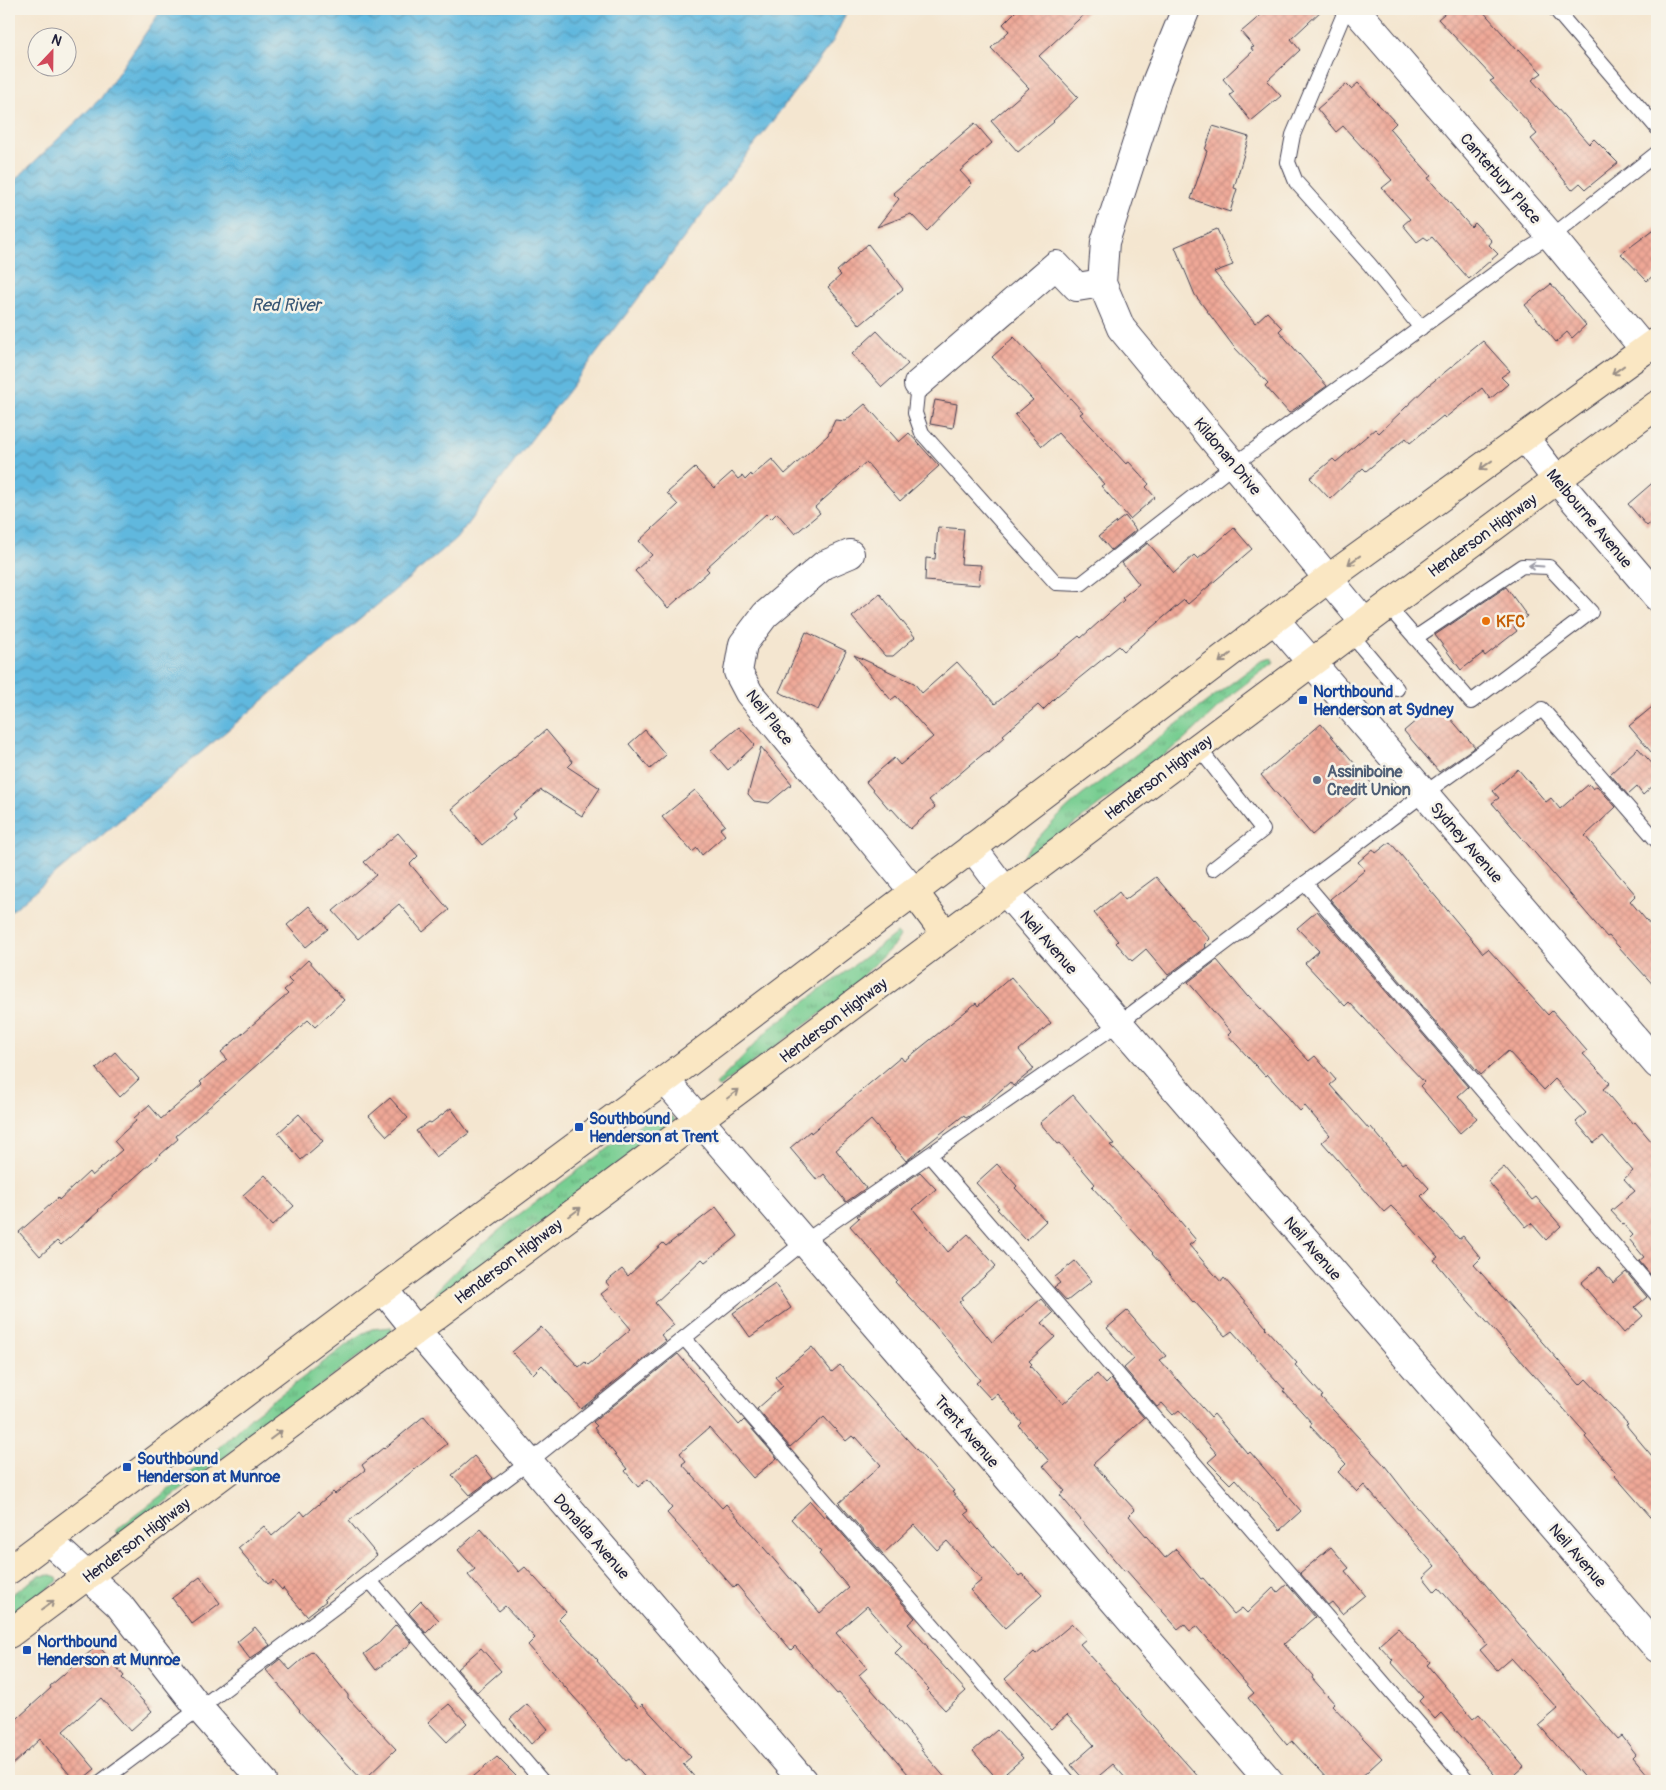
<svg xmlns="http://www.w3.org/2000/svg" width="1666" height="1790" font-family="Pangolin,sans-serif">
  <defs>
    <pattern id="grass-tufts" width="24" height="20" patternUnits="userSpaceOnUse" patternTransform="scale(1.25)"><rect width="24" height="20" fill="#78ce92"/><path d="M3 7l-1-3M5 7V3M7 7l1-3M15 17l-1-3M17 17v-4M19 17l1-3" fill="none" stroke="#62a778"/></pattern>
    <pattern id="water-waves" width="16" height="10" patternUnits="userSpaceOnUse" patternTransform="scale(1.25)"><rect width="16" height="10" fill="#61b8de"/><path d="M0 5q4-4 8 0t8 0" fill="none" stroke="#5095b5"/></pattern>
    <pattern id="building-cross-hatch" width="8" height="8" patternUnits="userSpaceOnUse" patternTransform="scale(1.25)"><rect width="8" height="8" fill="#efa897"/><path d="M0 0l8 8M0 8l8-8" fill="none" stroke="#cd9083"/></pattern>
  </defs>
  <rect width="100%" height="100%" fill="#f7f3e8"/>
  <filter id="ink" filterUnits="userSpaceOnUse"><feTurbulence type="fractalNoise" baseFrequency=".02" numOctaves="2"/><feDisplacementMap in="SourceGraphic" scale="10" xChannelSelector="R" yChannelSelector="G"/><feConvolveMatrix kernelMatrix="1 2 1 2 8 2 1 2 1" color-interpolation-filters="sRGB"/></filter>
  <filter id="wash" filterUnits="userSpaceOnUse"><feTurbulence type="fractalNoise" baseFrequency=".0096" numOctaves="4" result="noise"/><feDisplacementMap in="SourceGraphic" scale="20" xChannelSelector="R" yChannelSelector="G"/><feGaussianBlur stdDeviation="1.12" result="paint"/><feColorMatrix in="noise" values="0 0 0 0 0 0 0 0 0 0 0 0 0 0 0 0 0 1.4 0 .05"/><feComposite in="paint" operator="in"/></filter>
  <g filter="url(#wash)">
    <rect width="100%" height="100%" fill="#f4e6d0"/>
    <g fill="url(#grass-tufts)" stroke="#4d7866">
      <path d="M 1272,658 L 1274,662 L 1236,691 L 1184,740 L 1060,835 L 1025,858 L 1024,855 C 1041,833 1060,814 1081,796 L 1261,661 Z"/>
      <polygon points="897,933 900,936 894,945 838,1001 719,1087 716,1085 769,1029"/>
      <path d="M 673,1117 L 675,1121 L 451,1288 L 437,1297 L 435,1295 L 436,1291 L 479,1247 L 509,1222 L 636,1127 C 647,1119 659,1116 673,1117 Z"/>
      <polygon points="391,1327 392,1331 120,1536 115,1531 198,1467 252,1416 361,1334 372,1329"/>
      <polygon points="51,1575 57,1577 58,1581 9,1618 9,1596 39,1576"/>
    </g>
    <polygon fill="url(#water-waves)" stroke="#426d8c" points="162,9 848,9 833,41 456,539 9,913 9,186 101,98"/>
    <g id="blocks">
      <g fill="url(#building-cross-hatch)">
        <polygon points="1018,9 1090,9 1039,56 1078,97 1053,121 1054,122 1018,152 991,121 1029,88 991,48 1009,31 1003,24"/>
        <polygon points="1268,9 1323,9 1291,39 1300,50 1267,81 1281,96 1251,121 1230,95 1234,92 1223,79 1253,51 1251,48 1254,47 1241,32"/>
        <polygon points="1450,9 1481,9 1517,50 1519,49 1542,73 1532,80 1589,144 1594,139 1618,163 1586,189 1580,183 1572,190 1531,139 1537,134 1530,126 1531,125 1490,81 1494,79 1438,19"/>
        <polygon points="1358,83 1396,123 1390,129 1431,176 1428,178 1434,185 1471,227 1475,223 1492,241 1489,245 1498,254 1469,279 1432,237 1428,240 1424,237 1417,242 1403,225 1410,219 1382,188 1392,180 1343,126 1336,132 1317,109 1346,84 1351,89"/>
        <polygon points="975,123 992,143 960,171 972,184 927,231 911,214 877,227 899,199 893,193"/>
        <polygon points="1213,126 1249,137 1234,188 1237,189 1230,212 1191,199 1207,151 1205,150"/>
        <polygon points="1657,227 1657,272 1647,281 1621,254"/>
        <polygon points="1217,229 1233,265 1214,272 1255,323 1267,312 1282,328 1279,331 1327,386 1289,413 1265,386 1268,383 1234,347 1195,295 1175,247"/>
        <polygon points="868,244 903,289 860,325 828,287 841,275 837,271"/>
        <polygon points="1551,284 1586,325 1572,338 1567,332 1556,342 1525,305"/>
        <polygon points="877,331 908,364 882,387 852,354"/>
        <polygon points="1014,337 1083,412 1080,414 1126,464 1129,462 1149,484 1146,487 1155,497 1130,519 1101,486 1104,484 1058,433 1042,446 1015,415 1033,400 992,357"/>
        <polygon points="1483,341 1510,371 1501,377 1508,384 1490,399 1482,388 1445,418 1443,416 1410,443 1406,438 1366,471 1363,468 1330,499 1310,478 1333,459 1336,462 1375,429 1379,433 1429,385"/>
        <polygon points="935,400 957,404 953,428 930,424"/>
        <polygon points="865,404 899,442 909,433 939,466 900,501 866,462 815,507 820,513 795,534 777,513 771,519 766,514 706,568 709,571 668,608 635,571 652,555 639,541 678,505 667,493 695,468 714,488 732,472 738,479 742,476 745,480 751,474 752,476 772,459 785,474 828,435 835,420 845,421"/>
        <polygon points="1657,479 1657,517 1647,526 1628,504"/>
        <polygon points="1125,516 1136,530 1111,550 1099,536"/>
        <polygon points="938,527 964,529 961,564 981,565 979,585 925,581 926,558 935,559"/>
        <polygon points="1234,528 1252,549 1188,604 1184,600 1124,651 1119,646 1057,696 1043,710 1038,705 1003,735 1005,737 988,752 987,751 977,759 929,800 935,807 910,829 892,809 890,810 866,782 894,758 900,765 933,737 896,696 891,700 854,655 914,683 922,693 957,662 995,704 1079,636 1081,638 1124,600 1122,598 1139,584 1122,563 1148,543 1174,573 1194,555 1198,559"/>
        <polygon points="1506,587 1527,616 1514,627 1517,631 1485,656 1483,653 1461,670 1435,635"/>
        <polygon points="880,594 915,637 893,656 885,656 852,617"/>
        <polygon points="806,632 846,651 818,710 779,692"/>
        <polygon points="1437,703 1475,747 1439,772 1404,731"/>
        <polygon points="1657,703 1657,759 1629,726"/>
        <polygon points="1321,724 1372,784 1312,835 1261,775"/>
        <polygon points="739,727 755,745 728,770 711,750"/>
        <polygon points="546,730 573,762 568,767 600,788 582,816 541,790 512,814 515,818 482,845 452,809"/>
        <polygon points="645,730 666,755 650,769 629,744"/>
        <polygon points="761,747 792,784 769,803 754,801 748,794"/>
        <polygon points="1638,748 1657,769 1657,782 1643,795 1637,787 1628,795 1610,774"/>
        <polygon points="1518,769 1546,802 1551,798 1560,809 1589,784 1593,789 1597,786 1616,807 1585,836 1636,895 1630,901 1657,933 1657,989 1609,936 1607,937 1492,803 1499,798 1493,791"/>
        <polygon points="695,790 725,825 720,829 725,835 702,855 697,848 692,852 662,817"/>
        <polygon points="398,833 418,856 410,864 449,910 423,932 399,904 358,939 333,911 376,875 364,862"/>
        <polygon points="1390,842 1483,953 1488,949 1548,1015 1552,1011 1587,1051 1583,1054 1610,1083 1603,1089 1633,1124 1635,1122 1657,1148 1657,1282 1639,1261 1644,1257 1629,1239 1633,1235 1611,1211 1635,1191 1624,1179 1633,1171 1603,1136 1594,1143 1576,1122 1586,1113 1555,1079 1544,1090 1508,1051 1481,1075 1330,899 1365,870 1358,862 1373,849 1376,853"/>
        <polygon points="1156,877 1192,920 1193,919 1210,939 1204,945 1206,947 1168,975 1146,949 1132,961 1116,943 1118,941 1094,913 1119,892 1125,900"/>
        <polygon points="309,906 328,929 306,947 287,925"/>
        <polygon points="1317,911 1468,1087 1458,1096 1477,1118 1460,1133 1420,1086 1424,1082 1349,1002 1345,1006 1305,963 1319,951 1297,928"/>
        <polygon points="308,960 344,1000 315,1027 308,1020 176,1136 178,1139 98,1210 99,1211 61,1245 57,1241 40,1256 19,1232 58,1198 59,1200 89,1172 92,1176 122,1150 114,1141 136,1121 134,1118 149,1105 161,1119 202,1084 200,1082 227,1059 221,1052 288,994 284,990 292,983 288,979"/>
        <polygon points="1217,960 1247,996 1248,995 1309,1061 1315,1056 1336,1080 1330,1085 1369,1129 1371,1127 1402,1164 1405,1162 1429,1188 1421,1196 1459,1239 1463,1236 1481,1258 1474,1265 1580,1385 1586,1379 1628,1424 1626,1425 1657,1462 1657,1524 1615,1476 1617,1474 1585,1437 1587,1435 1462,1294 1434,1260 1438,1257 1400,1215 1391,1206 1384,1212 1322,1142 1330,1135 1305,1106 1300,1111 1267,1074 1265,1076 1228,1035 1231,1032 1188,982"/>
        <polygon points="1011,977 1051,1023 1019,1050 1034,1069 1013,1086 1010,1082 975,1113 966,1118 964,1115 906,1161 871,1120 836,1150 866,1188 846,1202 824,1174 817,1180 790,1148 810,1131 811,1133 901,1057 904,1061 976,1003 978,1006"/>
        <polygon points="115,1052 139,1079 120,1097 96,1069"/>
        <polygon points="1073,1095 1114,1144 1110,1145 1158,1195 1196,1240 1189,1245 1221,1282 1224,1278 1266,1327 1265,1328 1297,1363 1295,1365 1323,1396 1321,1397 1385,1466 1416,1506 1480,1578 1568,1682 1618,1739 1622,1736 1636,1754 1633,1757 1653,1781 1587,1781 1539,1725 1558,1709 1511,1658 1497,1670 1480,1650 1487,1644 1439,1588 1435,1592 1423,1577 1435,1566 1364,1485 1357,1492 1338,1472 1346,1464 1310,1426 1312,1423 1283,1391 1285,1390 1232,1331 1225,1336 1194,1301 1193,1302 1152,1254 1153,1253 1092,1187 1095,1184 1060,1143 1058,1144 1040,1123"/>
        <polygon points="390,1098 408,1118 387,1136 369,1116"/>
        <polygon points="451,1108 469,1133 436,1157 416,1131 429,1122 431,1123"/>
        <polygon points="299,1114 323,1141 301,1160 278,1133"/>
        <polygon points="997,1164 1017,1186 1015,1188 1046,1221 1026,1240 997,1209 999,1208 976,1183"/>
        <polygon points="1504,1167 1532,1200 1536,1197 1561,1226 1546,1240 1531,1223 1526,1227 1488,1181"/>
        <polygon points="920,1172 936,1189 913,1209 948,1252 968,1234 996,1266 962,1297 963,1299 959,1302 992,1342 1041,1299 1053,1313 1042,1323 1055,1337 1029,1361 1032,1364 1030,1366 1063,1404 1097,1374 1106,1384 1111,1379 1144,1418 1093,1464 1135,1510 1129,1516 1165,1558 1176,1549 1201,1579 1203,1578 1234,1614 1242,1608 1247,1613 1273,1588 1278,1592 1287,1584 1315,1617 1284,1644 1313,1676 1312,1678 1334,1703 1332,1705 1382,1758 1357,1781 1329,1781 1292,1741 1287,1745 1248,1698 1254,1693 1197,1626 1190,1631 1184,1624 1178,1629 1126,1570 1124,1571 1060,1495 1065,1491 1043,1466 1049,1461 1019,1426 1022,1423 997,1394 991,1399 976,1383 980,1380 934,1324 895,1282 897,1280 850,1226 859,1218 857,1216"/>
        <polygon points="265,1175 294,1206 272,1226 243,1195"/>
        <polygon points="716,1207 738,1236 705,1262 702,1259 655,1303 674,1325 661,1335 666,1341 581,1409 542,1365 533,1374 512,1352 541,1327 579,1367 585,1362 588,1365 631,1329 601,1294 610,1287 606,1282 622,1269 628,1276 663,1243 666,1246"/>
        <polygon points="1075,1261 1092,1281 1067,1301 1054,1287 1060,1283 1055,1277"/>
        <polygon points="1599,1267 1613,1283 1626,1272 1647,1297 1635,1307 1643,1316 1624,1333 1581,1283"/>
        <polygon points="775,1284 791,1308 750,1337 733,1313"/>
        <polygon points="1127,1311 1166,1356 1160,1360 1211,1417 1214,1414 1248,1454 1250,1452 1301,1511 1280,1530 1235,1479 1230,1484 1208,1462 1217,1454 1179,1410 1173,1415 1162,1403 1157,1407 1124,1368 1134,1359 1107,1328"/>
        <polygon points="812,1347 832,1372 840,1365 954,1491 952,1492 969,1511 965,1514 1019,1576 1022,1574 1042,1595 1005,1628 970,1590 982,1580 947,1541 937,1550 914,1525 883,1554 839,1503 881,1465 856,1437 855,1439 852,1436 846,1441 824,1417 790,1447 757,1409 783,1386 775,1377"/>
        <polygon points="678,1354 739,1425 744,1420 777,1458 753,1478 709,1428 680,1453 686,1461 682,1464 722,1508 726,1504 820,1613 849,1588 819,1554 821,1552 791,1519 810,1501 824,1517 826,1515 915,1618 908,1624 928,1647 927,1648 966,1691 945,1710 927,1691 929,1689 895,1653 902,1646 867,1606 836,1633 867,1668 859,1675 923,1749 921,1750 948,1781 914,1781 839,1693 837,1694 795,1646 791,1650 737,1585 734,1588 667,1513 672,1508 648,1479 638,1487 625,1471 627,1469 594,1428 597,1426 593,1422"/>
        <polygon points="424,1416 447,1444 349,1521 377,1555 324,1599 326,1601 307,1616 283,1588 282,1590 273,1580 268,1584 238,1548 264,1526 272,1536 301,1511 305,1516 333,1492 335,1494 365,1470 362,1465 383,1448 384,1449"/>
        <polygon points="474,1456 493,1478 470,1495 452,1475"/>
        <polygon points="481,1529 519,1572 525,1567 566,1612 559,1619 598,1660 597,1661 638,1708 642,1704 691,1757 683,1764 698,1781 648,1781 629,1759 626,1761 600,1731 601,1730 587,1714 588,1713 528,1645 535,1638 505,1606 499,1611 468,1575 475,1569 458,1550"/>
        <polygon points="1331,1547 1349,1568 1345,1571 1365,1595 1342,1614 1332,1602 1328,1605 1300,1573"/>
        <polygon points="200,1577 220,1603 192,1624 172,1598"/>
        <polygon points="421,1601 439,1620 426,1633 409,1613"/>
        <polygon points="1072,1624 1086,1639 1080,1644 1202,1781 1128,1781 1113,1764 1093,1781 1085,1781 1071,1765 1094,1745 1067,1715 1051,1729 1005,1679 1034,1652 1036,1654"/>
        <polygon points="396,1625 412,1643 376,1670 364,1654 380,1642"/>
        <polygon points="255,1627 270,1645 250,1659 237,1642"/>
        <polygon points="1398,1628 1430,1662 1427,1665 1473,1719 1479,1714 1524,1766 1507,1781 1500,1781 1441,1713 1435,1719 1419,1701 1423,1697 1391,1662 1393,1660 1379,1645"/>
        <polygon points="98,1645 124,1676 122,1678 152,1711 130,1731 101,1698 63,1731 95,1769 80,1781 75,1781 40,1739 9,1768 9,1726 51,1688 50,1686"/>
        <polygon points="481,1648 501,1671 477,1692 457,1669"/>
        <polygon points="312,1651 348,1695 348,1698 396,1749 363,1781 299,1711 300,1710 266,1670 280,1659 290,1670"/>
        <polygon points="449,1704 467,1723 447,1742 428,1722"/>
        <polygon points="527,1704 548,1729 531,1744 510,1719"/>
        <polygon points="997,1730 1023,1758 998,1780 973,1751"/>
        <polygon points="497,1757 521,1781 468,1781"/>
      </g>
    </g>
  </g>
  <g filter="url(#ink)">
    <use href="#blocks" fill-opacity="0" stroke="#423f51" stroke-width="1"/>
    <g fill="none" stroke-linecap="round" stroke-linejoin="round">
      <g stroke="#423f51" stroke-width="16">
        <g id="service">
          <polyline points="1346,9 1293,135 1288,162 1296,182 1370,265 1421,328"/>
          <polyline points="1555,9 1657,128"/>
          <polyline points="918,384 915,413 922,433 1056,583 1081,584 1235,464 1528,249 1561,229 1657,153"/>
          <path d="M 1387,605 C 1415,638 1443,669 1471,702 L 1591,612 L 1549,567 L 1522,566 L 1415,638"/>
          <polyline points="1350,633 1397,689"/>
          <polyline points="1198,747 1263,830 1213,869"/>
          <polyline points="1305,883 1657,1295"/>
          <polyline points="929,1155 1468,1781"/>
          <polyline points="684,1338 1068,1781"/>
          <polyline points="370,1581 542,1781"/>
          <polyline points="102,1781 529,1462 804,1242 1119,1023 1425,793 1542,709 1657,841"/>
        </g>
      </g>
      <g stroke="#423f51" stroke-width="30">
        <g id="minor">
          <polyline points="1186,9 1157,80 1105,242 1102,283 1121,328 1364,622"/>
          <polyline points="1355,9 1550,235 1645,350"/>
          <polyline points="918,384 1056,265 1077,287 1102,283"/>
          <polyline points="1524,437 1557,480 1657,597"/>
          <polyline points="850,554 824,565 765,615 743,644 738,672 749,693 914,892"/>
          <polyline points="1275,620 1657,1064"/>
          <polyline points="972,847 1005,891 1657,1648"/>
          <polyline points="665,1080 1269,1781"/>
          <polyline points="383,1289 416,1330 803,1781"/>
        </g>
      </g>
      <g stroke="#423f51" stroke-width="30">
        <polyline id="tertiary" points="49,1541 119,1605 199,1708 263,1781"/>
      </g>
      <g stroke="#423f51" stroke-width="30">
        <g id="secondary">
          <polyline points="914,892 946,935"/>
          <polyline points="9,1570 383,1289 665,1080 1329,578 1657,341"/>
          <polyline points="9,1634 1657,405"/>
        </g>
      </g>
      <use href="#service" stroke="#fff" stroke-width="14"/>
      <use href="#minor" stroke="#fff" stroke-width="28"/>
      <use href="#tertiary" stroke="#fff" stroke-width="28"/>
      <use href="#secondary" stroke="#fae7c3" stroke-width="28"/>
    </g>
    <defs><path id="oneway-shaft" d="M-6 0H5M1.5-3L5.5 0L1.5 3" fill="none" stroke-width="1.6" stroke-linecap="round" stroke-linejoin="round" transform="scale(1.25)"/></defs>
    <g stroke="#998e86">
      <use href="#oneway-shaft" transform="translate(1618 370) rotate(144)"/>
      <use href="#oneway-shaft" transform="translate(1486 465) rotate(144)"/>
      <use href="#oneway-shaft" transform="translate(1354 560) rotate(144)"/>
      <use href="#oneway-shaft" transform="translate(1225 658) rotate(143)"/>
      <use href="#oneway-shaft" transform="translate(733 1094) rotate(-37)"/>
      <use href="#oneway-shaft" transform="translate(575 1212) rotate(-37)"/>
      <use href="#oneway-shaft" transform="translate(276 1435) rotate(-37)"/>
      <use href="#oneway-shaft" transform="translate(48 1605) rotate(-37)"/>
    </g>
    <use stroke="#9c9ca7" href="#oneway-shaft" transform="translate(1536 566) rotate(-176)"/>
  </g>
  <circle fill="#e8710a" stroke="#f7f3e8" stroke-width="2" cx="1486" cy="621" r="5"/>
  <g fill="#1a4fb4" stroke="#f7f3e8" stroke-width="2">
    <rect x="1298" y="695" width="10" height="10" rx="2.5"/>
    <rect x="574" y="1122" width="10" height="10" rx="2.5"/>
    <rect x="122" y="1462" width="10" height="10" rx="2.5"/>
    <rect x="22" y="1645" width="10" height="10" rx="2.5"/>
  </g>
  <circle fill="#5c6f8a" stroke="#f7f3e8" stroke-width="2" cx="1317" cy="780" r="5"/>
  <g text-anchor="middle" stroke-width="5" stroke-linejoin="round" paint-order="stroke">
    <g font-size="16" fill="#22223b" stroke="#f7f3e8">
      <text transform="translate(1501 178) rotate(49)" y="6">Canterbury Place</text>
      <text transform="translate(1228 456) rotate(50)" y="6">Kildonan Drive</text>
      <text transform="translate(1590 518) rotate(50)" y="6">Melbourne Avenue</text>
      <text transform="translate(1482 535) rotate(-36)" y="6">Henderson Highway</text>
      <text transform="translate(770 717) rotate(52)" y="6">Neil Place</text>
      <text transform="translate(1158 777) rotate(-37)" y="6">Henderson Highway</text>
      <text transform="translate(1467 842) rotate(49)" y="6">Sydney Avenue</text>
      <text transform="translate(1049 942) rotate(49)" y="6">Neil Avenue</text>
      <text transform="translate(833 1020) rotate(-37)" y="6">Henderson Highway</text>
      <text transform="translate(1313 1248) rotate(49)" y="6">Neil Avenue</text>
      <text transform="translate(508 1261) rotate(-37)" y="6">Henderson Highway</text>
      <text transform="translate(967 1431) rotate(49)" y="6">Trent Avenue</text>
      <text transform="translate(592 1536) rotate(49)" y="6">Donalda Avenue</text>
      <text transform="translate(136 1540) rotate(-37)" y="6">Henderson Highway</text>
      <text transform="translate(1578 1555) rotate(49)" y="6">Neil Avenue</text>
    </g>
    <g font-size="16" font-weight="bold" fill="#c56008" stroke="#f7f3e8" text-anchor="start">
      <text x="1496" y="627">KFC</text>
    </g>
    <g font-size="16" font-weight="bold" fill="#164399" stroke="#f7f3e8" text-anchor="start">
      <text x="1313" y="697">Northbound<tspan x="1313" dy="18">Henderson at Sydney</tspan></text>
      <text x="589" y="1124">Southbound<tspan x="589" dy="18">Henderson at Trent</tspan></text>
      <text x="137" y="1464">Southbound<tspan x="137" dy="18">Henderson at Munroe</tspan></text>
      <text x="37" y="1647">Northbound<tspan x="37" dy="18">Henderson at Munroe</tspan></text>
    </g>
    <g font-size="16" font-weight="bold" fill="#4e5e75" stroke="#f7f3e8" text-anchor="start">
      <text x="1327" y="777">Assiniboine<tspan x="1327" dy="18">Credit Union</tspan></text>
    </g>
    <g font-size="18" font-style="italic" fill="#385674" stroke="#f7f3e8">
      <text x="286" y="311">Red River</text>
    </g>
  </g>
  <rect width="1666" height="1790" fill="none" stroke="#f7f3e8" stroke-width="30"/>
  <g transform="translate(52 52) rotate(22)"><circle r="24" fill="#f7f3e8" stroke="#a29fa3"/>
  <path d="M0-4L9 19L0 12L-9 19Z" fill="#d1495b"/>
  <text y="-8" font-size="14" font-weight="bold" text-anchor="middle" fill="#22223b">N</text>
  </g>
</svg>
